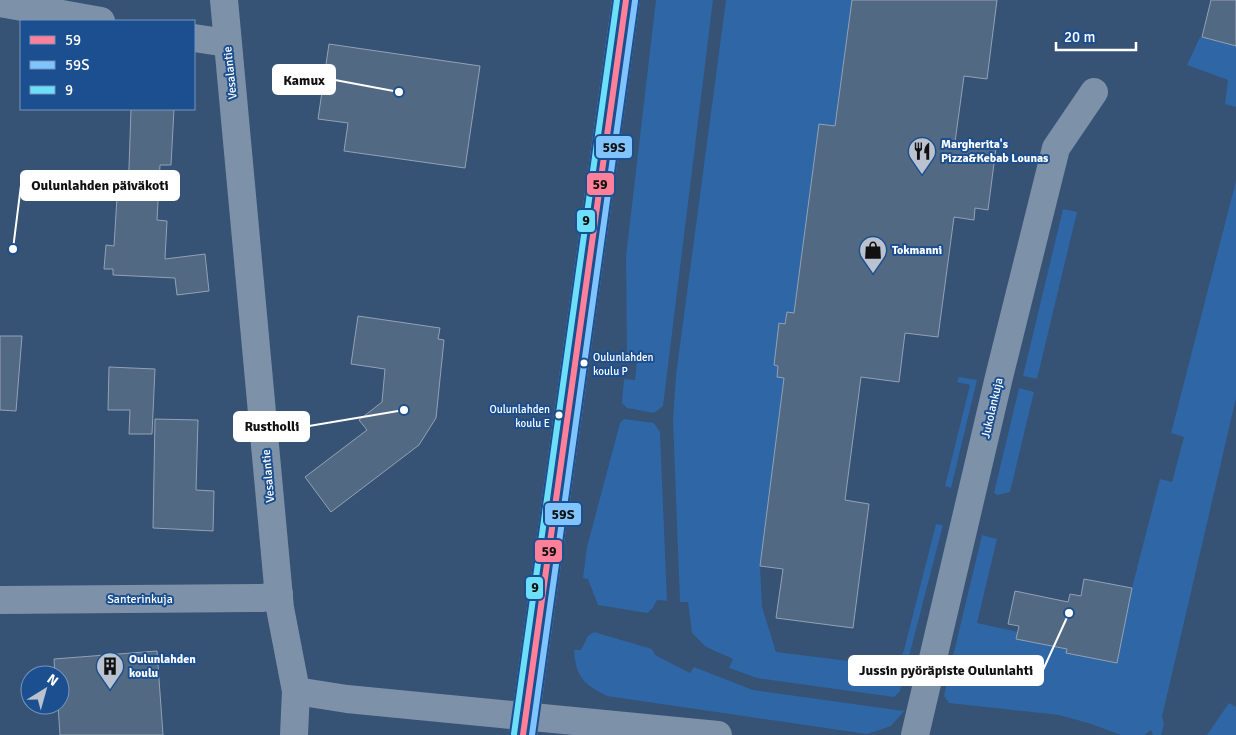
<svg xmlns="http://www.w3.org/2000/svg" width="1236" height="735" font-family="Signika,sans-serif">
  <rect width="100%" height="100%" fill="#365274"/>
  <g fill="#2f66a5">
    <polygon points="656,0 713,0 663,406 654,413 627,408 622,403 624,379 635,380 637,361 627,360 626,256"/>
    <polygon points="726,0 852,0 835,126 819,125 794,313 787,312 785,324 779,323 774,365 778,366 784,378 760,566 762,607 776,652 897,667 904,650 936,524 943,525 900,691 894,697 757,678 729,668 733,659 706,647 692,633 688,602 680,602 673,420 676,375"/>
    <polygon points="1200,37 1236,46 1236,107 1225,104 1228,80 1187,65"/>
    <polygon points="1236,181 1236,398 1162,717 1164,724 1161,735 1153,735 1151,730 1145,735 1121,735 1088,723 1059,715 949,703 944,696 948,677 982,535 997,539 977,623 1018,632 1017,639 1067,649 1066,653 1117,663 1132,588 1160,479 1172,482 1184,437 1171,433"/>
    <polygon points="1063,209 1077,212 1037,379 1023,376"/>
    <polygon points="959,377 977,380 951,488 945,486 970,385 957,382"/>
    <polygon points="1019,388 1034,392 1010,492 997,495 994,493"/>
    <polygon points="624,419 654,423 660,432 667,601 657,600 652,609 647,613 598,605 588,579 583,578 587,547 620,423"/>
    <path d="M 594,632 L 652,649 L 655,655 L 690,673 L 694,667 L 753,690 L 904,711 L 891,726 L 867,734 L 607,696 C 583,684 576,677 574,650 L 581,650 L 588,636 Z"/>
    <polygon points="1229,703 1236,707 1236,735 1207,735"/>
  </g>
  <g fill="#526984" stroke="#92a2b6">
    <polygon points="852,0 997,0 987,79 964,76 955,142 996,148 988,210 975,208 974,220 954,217 938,337 905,333 899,382 861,377 845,500 869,504 853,628 776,618 783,569 760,566 784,378 777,377 778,366 774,365 779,323 785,324 787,312 794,313 819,124 835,126"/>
    <polygon points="1211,0 1236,0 1236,46 1202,37"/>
    <polygon points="329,44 480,66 465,168 344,151 348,123 318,119"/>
    <polygon points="131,109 174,109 171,165 160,165 157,220 167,221 165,259 205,254 209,291 177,295 175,278 113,275 113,269 104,269 106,245 114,246 117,197 128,197"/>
    <polygon points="358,316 440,328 438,339 444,340 436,418 419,445 331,512 305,477 367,430 359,420 382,402 385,369 351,364"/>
    <polygon points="0,336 22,336 16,411 0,410"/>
    <polygon points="109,367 155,369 152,434 129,434 130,410 108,410"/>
    <polygon points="155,419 198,420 196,490 214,491 213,531 153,528"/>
    <polygon points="1084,579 1132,588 1117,663 1066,653 1067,649 1016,639 1019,626 1008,624 1015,591 1068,602 1070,594 1081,596"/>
    <polygon points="157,651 163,735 60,735 58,705 60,705 60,675 55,675 54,659"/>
  </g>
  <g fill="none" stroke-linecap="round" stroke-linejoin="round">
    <g stroke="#7d92a8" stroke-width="28">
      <polyline points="224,0 280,608 296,691 294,735"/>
      <polyline points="0,3 101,21"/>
      <polyline points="194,38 227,43"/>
      <polyline points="0,600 263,598 279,594"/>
      <polyline points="296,691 347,699 718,735"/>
      <polyline points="915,735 999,377 1056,148 1094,92"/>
    </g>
    <polyline stroke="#7d8ea7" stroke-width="28" points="523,735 626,0"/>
    <g stroke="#1b4f8f" stroke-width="10">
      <polyline id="bus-1" points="523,735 626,0"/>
    </g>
    <g stroke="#1b4f8f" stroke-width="10">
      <polyline id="bus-2" points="532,735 635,1"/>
    </g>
    <g stroke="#1b4f8f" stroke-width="10">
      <polyline id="bus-3" points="514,734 617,0"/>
    </g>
    <use href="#bus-1" stroke="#ff8098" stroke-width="6"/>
    <use href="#bus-2" stroke="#80c4ff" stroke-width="6"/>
    <use href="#bus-3" stroke="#6ddff8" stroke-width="6"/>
  </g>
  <defs>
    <g id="restaurant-pin" transform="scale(1.4375)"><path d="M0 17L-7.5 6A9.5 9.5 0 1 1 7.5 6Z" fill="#b9c2ce" stroke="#1b4f8f"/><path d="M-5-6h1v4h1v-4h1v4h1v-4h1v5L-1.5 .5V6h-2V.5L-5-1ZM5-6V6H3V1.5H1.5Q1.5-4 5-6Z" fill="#111"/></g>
    <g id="shop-pin" transform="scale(1.4375)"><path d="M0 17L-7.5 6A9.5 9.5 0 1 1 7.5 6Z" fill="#b9c2ce" stroke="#1b4f8f"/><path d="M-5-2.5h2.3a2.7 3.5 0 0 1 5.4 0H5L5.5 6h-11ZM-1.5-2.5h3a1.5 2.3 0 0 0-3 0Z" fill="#111"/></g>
    <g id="building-pin" transform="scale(1.4375)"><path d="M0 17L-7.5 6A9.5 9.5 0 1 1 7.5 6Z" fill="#b9c2ce" stroke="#1b4f8f"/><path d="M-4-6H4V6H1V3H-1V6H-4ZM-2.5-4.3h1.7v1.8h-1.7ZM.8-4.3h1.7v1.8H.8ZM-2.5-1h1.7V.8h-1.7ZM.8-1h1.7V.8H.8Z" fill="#111"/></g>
  </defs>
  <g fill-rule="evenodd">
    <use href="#restaurant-pin" x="922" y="151"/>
    <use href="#shop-pin" x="873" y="250"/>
    <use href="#building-pin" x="110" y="666"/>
  </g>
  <g fill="#fff" stroke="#1b4f8f" stroke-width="2">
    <circle cx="584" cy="363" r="4.5"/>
    <circle cx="559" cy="415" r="4.5"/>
  </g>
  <g text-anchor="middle" stroke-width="4" stroke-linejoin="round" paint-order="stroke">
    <g font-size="11" fill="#fff" stroke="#1b4f8f" text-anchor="start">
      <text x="593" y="361">Oulunlahden<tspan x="593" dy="14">koulu P</tspan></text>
      <text x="550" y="413" text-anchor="end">Oulunlahden<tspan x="550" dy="14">koulu E</tspan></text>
    </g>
    <g font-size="12" fill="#fff" stroke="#1b4f8f">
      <text transform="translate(230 73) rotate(-96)" y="4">Vesalantie</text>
      <text transform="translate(992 408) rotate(-77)" y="4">Jukolankuja</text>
      <text transform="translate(268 476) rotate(-95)" y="4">Vesalantie</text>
      <text x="140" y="603">Santerinkuja</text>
    </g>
    <g font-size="12" font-weight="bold" fill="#fff" stroke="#1b4f8f" text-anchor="start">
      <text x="941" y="148">Margherita's<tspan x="941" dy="14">Pizza&amp;Kebab Lounas</tspan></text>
      <text x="892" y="254">Tokmanni</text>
      <text x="129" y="663">Oulunlahden<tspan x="129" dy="14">koulu</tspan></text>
    </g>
  </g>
  <path fill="none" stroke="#fff" stroke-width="2" d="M399 92L335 80M13 249L21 185M404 410L309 426M1069 613L1043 670"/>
  <g fill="#fff" stroke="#1b4f8f" stroke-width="2">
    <circle cx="399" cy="92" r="5"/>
    <circle cx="13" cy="249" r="5"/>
    <circle cx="404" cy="410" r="5"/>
    <circle cx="1069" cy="613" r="5"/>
  </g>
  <g fill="#fff" stroke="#fff" stroke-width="2">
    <rect x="273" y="65" width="62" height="29" rx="5"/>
    <rect x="21" y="171" width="158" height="29" rx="5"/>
    <rect x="234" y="412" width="75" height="29" rx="5"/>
    <rect x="849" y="656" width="194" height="29" rx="5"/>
  </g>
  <g font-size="14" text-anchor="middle" font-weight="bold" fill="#111">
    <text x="304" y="85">Kamux</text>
    <text x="100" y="190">Oulunlahden päiväkoti</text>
    <text x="272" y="431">Rustholli</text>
    <text x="946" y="675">Jussin pyöräpiste Oulunlahti</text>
  </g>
  <g stroke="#1b4f8f" stroke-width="2">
    <rect x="595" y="135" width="38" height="24" rx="5" fill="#80c4ff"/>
    <rect x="586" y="172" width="29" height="24" rx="5" fill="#ff8098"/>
    <rect x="576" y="209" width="20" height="24" rx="5" fill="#6ddff8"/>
    <rect x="544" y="502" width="38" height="24" rx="5" fill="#80c4ff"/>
    <rect x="534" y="539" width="29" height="24" rx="5" fill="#ff8098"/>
    <rect x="525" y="576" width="19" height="24" rx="5" fill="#6ddff8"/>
  </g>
  <g font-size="14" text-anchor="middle" font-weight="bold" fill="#111">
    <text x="614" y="152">59S</text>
    <text x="600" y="189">59</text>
    <text x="586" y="225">9</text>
    <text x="563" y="519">59S</text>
    <text x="549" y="556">59</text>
    <text x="535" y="592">9</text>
  </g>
  <rect x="20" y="20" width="175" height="90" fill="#1b4f8f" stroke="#7695bc"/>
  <rect x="30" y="36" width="25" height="8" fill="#ff8098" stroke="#7695bc"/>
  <text x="65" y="45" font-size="15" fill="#ffffff">59</text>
  <rect x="30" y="61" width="25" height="8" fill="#80c4ff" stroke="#7695bc"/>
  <text x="65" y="70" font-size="15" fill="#ffffff">59S</text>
  <rect x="30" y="86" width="25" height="8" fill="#6ddff8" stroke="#7695bc"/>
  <text x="65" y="95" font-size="15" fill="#ffffff">9</text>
  <g transform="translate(45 690) rotate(37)"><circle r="24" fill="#1b4f8f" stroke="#7695bc"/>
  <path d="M0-4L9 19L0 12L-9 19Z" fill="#b9c2ce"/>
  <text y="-8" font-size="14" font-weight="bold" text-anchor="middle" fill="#ffffff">N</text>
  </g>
  <path d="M1056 42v8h80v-8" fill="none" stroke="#ffffff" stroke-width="2.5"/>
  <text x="1064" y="42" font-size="15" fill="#ffffff" stroke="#1b4f8f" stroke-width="4" paint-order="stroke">20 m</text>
</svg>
